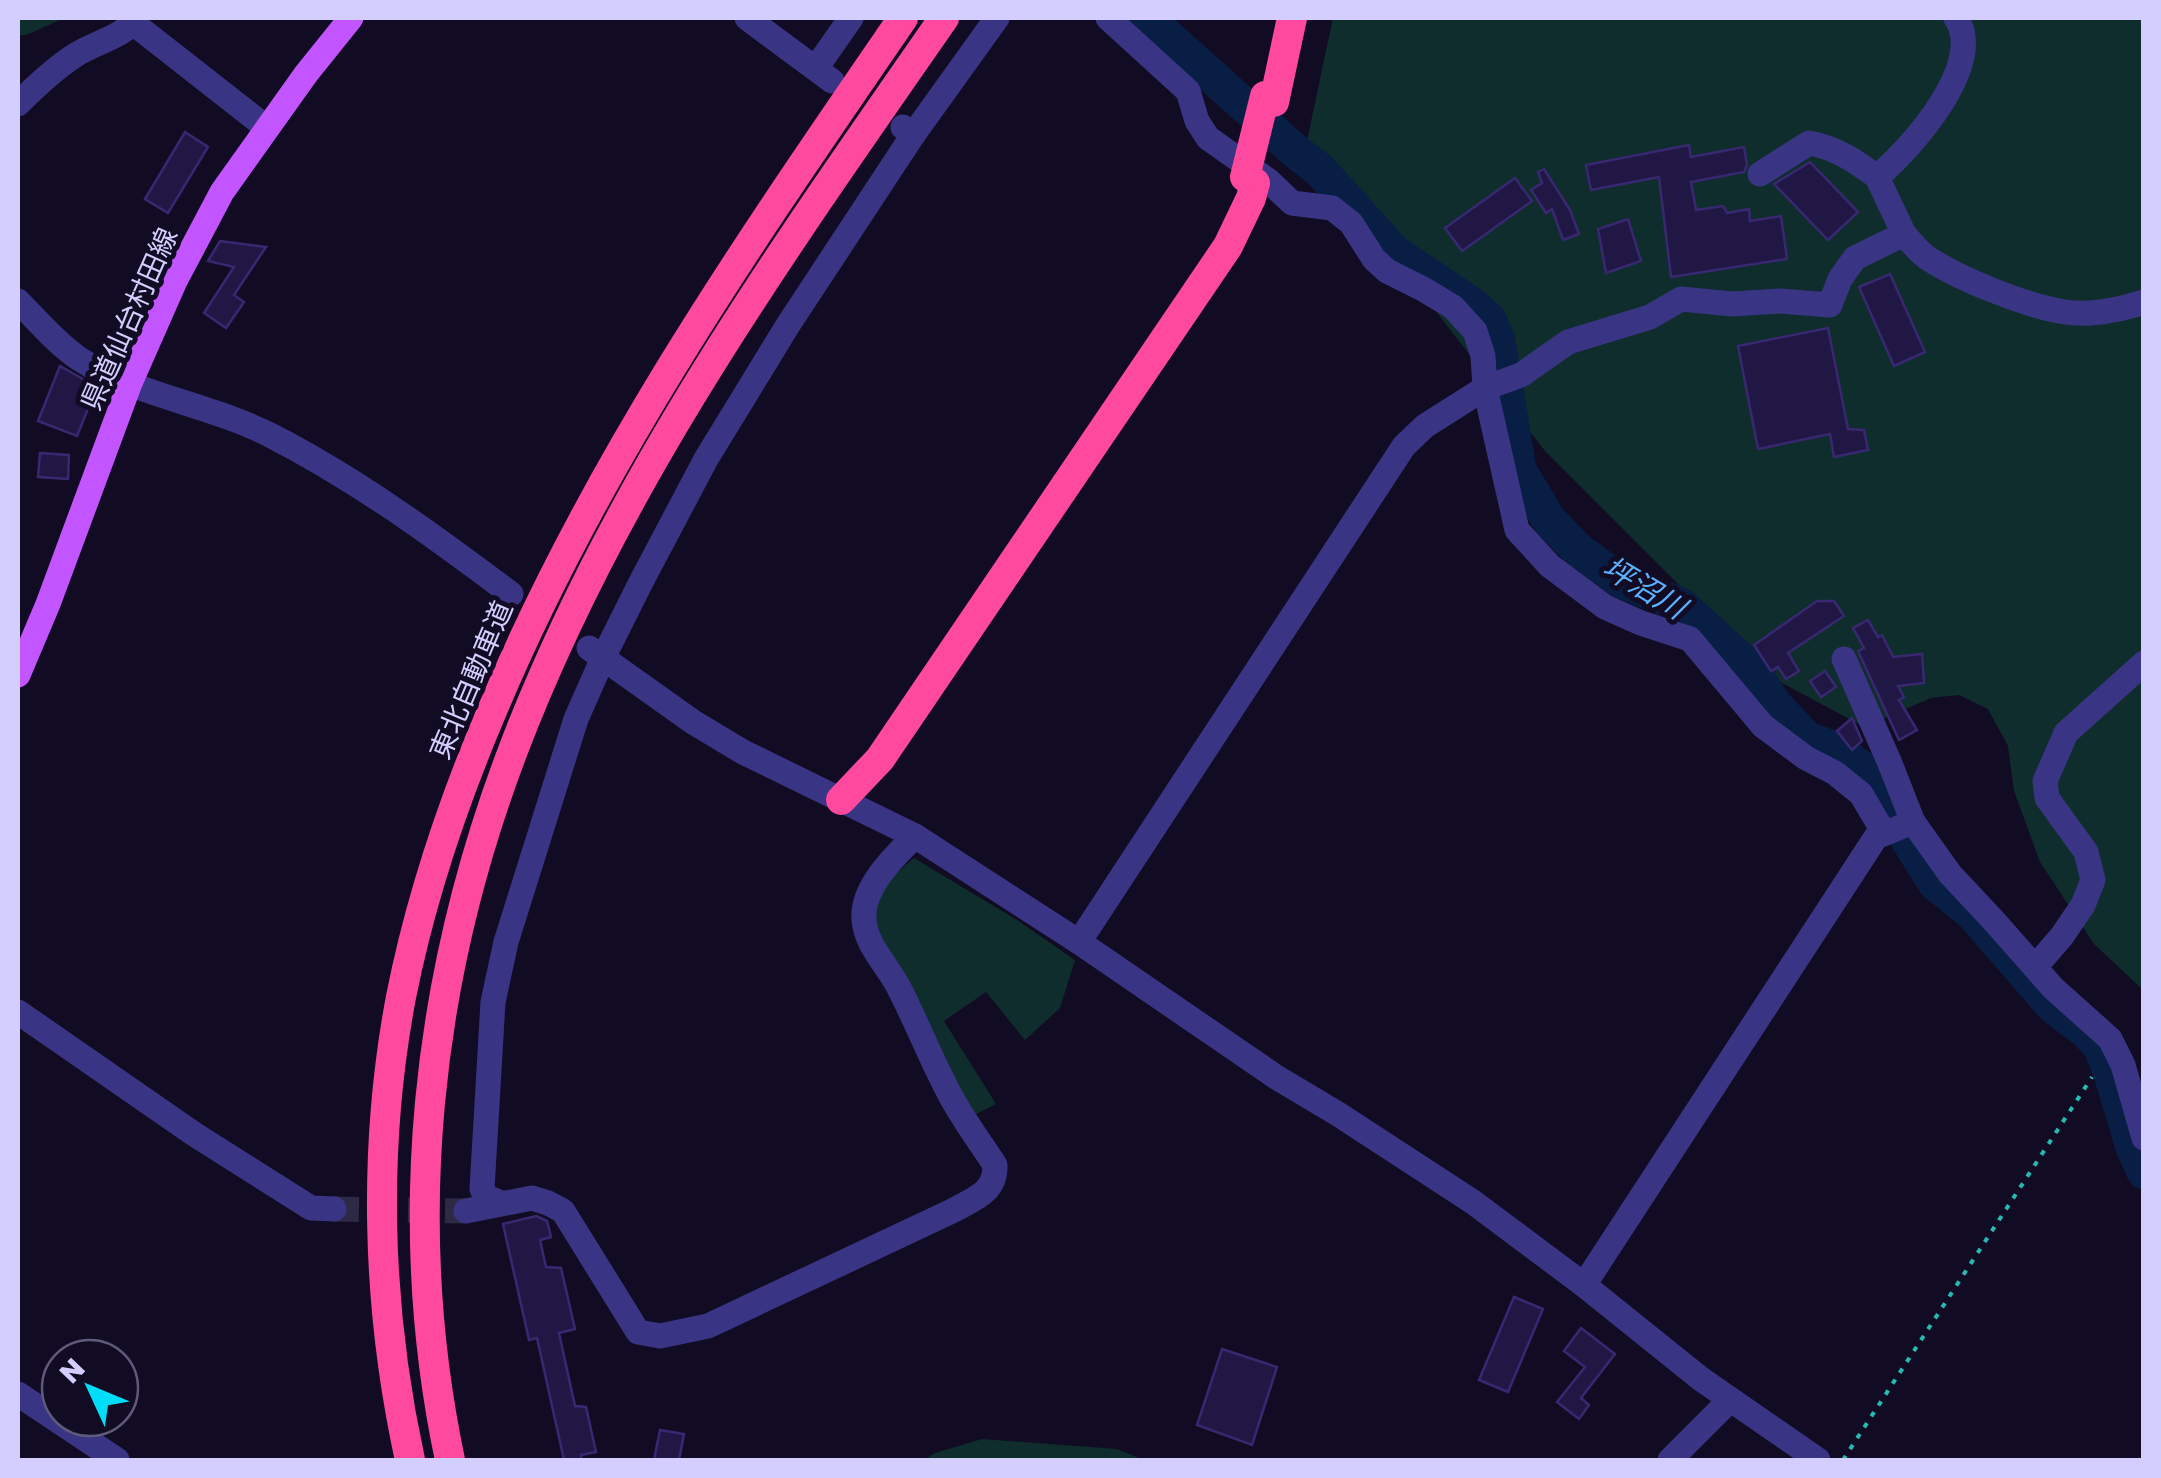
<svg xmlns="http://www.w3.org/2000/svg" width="2161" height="1478" font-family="'Golos Text','Noto Sans JP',sans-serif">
  <rect width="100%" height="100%" fill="#110c23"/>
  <g fill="#0f2d2c">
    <polygon points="18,18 64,18 29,34 18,36"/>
    <polygon points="1333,18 2143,18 2143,990 2094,944 2040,862 2014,791 2008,746 1988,709 1959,695 1931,698 1864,727 1771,677 1545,451 1306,145"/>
    <path d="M 914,858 L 1017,920 L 1075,960 L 1060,1008 L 1025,1040 L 986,992 L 944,1021 L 996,1104 L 972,1116 L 876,932 C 872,896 887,880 914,858 Z"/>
    <polygon points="982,1439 1117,1449 1144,1460 924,1460 935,1453"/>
  </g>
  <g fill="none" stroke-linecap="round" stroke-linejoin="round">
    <polyline stroke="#091e45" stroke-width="35" points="1147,18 1295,151 1320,170 1394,252 1473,305 1489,320 1498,341 1519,470 1549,520 1577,549 1619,580 1681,605 1751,669 1775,705 1806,738 1835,749 1859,766 1883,800 1935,883 1972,913 2054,1007 2086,1031 2101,1047 2110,1071 2133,1147 2144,1172"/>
  </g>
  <g fill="#211745" stroke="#382872" stroke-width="2.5">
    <polygon points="185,132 208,147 168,213 145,199"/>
    <polygon points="1689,145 1691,157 1744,147 1747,165 1744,172 1691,182 1696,210 1723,206 1727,213 1749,209 1750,221 1781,216 1787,259 1671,277 1659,177 1591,190 1586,165"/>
    <polygon points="1810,162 1858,212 1828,240 1774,184"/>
    <polygon points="1544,169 1570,210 1579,234 1563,240 1552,209 1546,213 1531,190 1542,183 1538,172"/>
    <polygon points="1515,178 1532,201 1462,251 1445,228"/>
    <polygon points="1628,219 1641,261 1606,273 1598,229"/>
    <polygon points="220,241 266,247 234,295 244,302 226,328 204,313 234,267 208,261"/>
    <polygon points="1890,274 1925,352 1894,366 1859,287"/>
    <polygon points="1828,328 1848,429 1864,430 1868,450 1834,457 1830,434 1758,449 1738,346"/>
    <polygon points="60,366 97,387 77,436 38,421"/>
    <polygon points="40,453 69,455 68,479 38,477"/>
    <polygon points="1817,601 1834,601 1844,616 1788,653 1799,671 1786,679 1778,667 1771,671 1754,645"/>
    <polygon points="1868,620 1878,637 1882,635 1893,657 1922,654 1924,683 1898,686 1904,697 1899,700 1917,730 1899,740 1858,651 1864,648 1853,628"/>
    <polygon points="1825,671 1836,687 1821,697 1810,681"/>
    <polygon points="1852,718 1862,741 1852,750 1837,731"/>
    <polygon points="536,1216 547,1221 551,1237 540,1240 546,1267 561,1268 575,1329 559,1333 575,1406 586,1407 596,1452 581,1455 582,1460 564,1460 537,1338 529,1340 503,1224"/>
    <polygon points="1514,1297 1543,1309 1508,1392 1479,1380"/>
    <polygon points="1581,1328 1615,1354 1581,1398 1589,1405 1579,1419 1557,1402 1585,1367 1564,1351"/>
    <polygon points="1222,1349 1277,1367 1252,1445 1197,1425"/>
    <polygon points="660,1430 684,1434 679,1460 654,1460"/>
  </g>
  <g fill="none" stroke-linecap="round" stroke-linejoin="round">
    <polyline stroke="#2e2944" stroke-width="25" stroke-dasharray="25 12" stroke-linecap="butt" points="334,1209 466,1211"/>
    <polyline stroke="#27bab3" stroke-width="4" stroke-dasharray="5 8" stroke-linecap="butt" points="1843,1460 2092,1077"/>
    <g stroke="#393584" stroke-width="25">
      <polyline points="747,18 832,81"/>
      <polyline points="1108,18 1188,91 1197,121 1208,138 1269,181 1292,203 1332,208 1351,223 1374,259 1387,271 1423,289 1453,307 1475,331 1483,356 1485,388 1517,530 1550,566 1605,607 1641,623 1690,639 1763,726 1806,758 1835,773 1861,794 1884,833"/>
      <polyline points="133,23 267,128"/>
      <polyline points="816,68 851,18"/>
      <path d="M 18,104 C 35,87 54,69 74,56 C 95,42 122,38 137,18"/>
      <polyline points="903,127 913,135 997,18"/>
      <path d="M 1760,174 L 1809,143 C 1837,148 1855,161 1877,177"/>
      <path d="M 1904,234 L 1877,177 C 1911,149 1987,63 1956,18"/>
      <path d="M 18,301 C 37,320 56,343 78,358 C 134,395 209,404 270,435 C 356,479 434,536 511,594"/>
      <polyline points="589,648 693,722 743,752 915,836 1079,942 1276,1077 1338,1114 1473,1202 1584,1285 1701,1379 1818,1460"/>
      <polyline points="1844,659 1889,761 1913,822"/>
      <path d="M 1079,942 L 1404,446 L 1425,426 L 1485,388 L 1521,375 L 1568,342 L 1650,317 L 1681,299 L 1732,304 L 1780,301 L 1830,305 L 1840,279 L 1855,258 L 1904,234 C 1911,242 1917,250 1926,257 C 1959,279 2026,306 2065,312 C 2091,316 2119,310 2144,302"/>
      <polyline points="2035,967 2062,936 2083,905 2093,880 2086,852 2047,798 2045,781 2066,733 2144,663"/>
      <polyline points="18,1012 194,1134 311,1208 334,1209"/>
      <polyline points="501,1203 487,1197 482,1189 493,1002 506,942 576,719 603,658 641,582 706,459 788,325 913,135"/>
      <path d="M 466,1211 L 532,1198 L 548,1203 L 563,1211 L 638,1332 L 660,1336 L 708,1326 L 952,1211 C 973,1199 996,1193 995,1165 C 980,1142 962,1118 949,1093 C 931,1059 917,1023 899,988 C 888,966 866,946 864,920 C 861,888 894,857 915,836"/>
      <polyline points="1584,1285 1876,837 1913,822 1950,874 1994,921 2053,988 2110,1039 2123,1065 2144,1138"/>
      <polyline points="18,1394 117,1460"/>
      <polyline points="1670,1460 1730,1400"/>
    </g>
    <polyline stroke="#c255ff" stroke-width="25" points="18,675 48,604 130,383 175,281 222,192 306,74 351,18"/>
    <g stroke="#ff499e" stroke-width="30">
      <polyline points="1274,102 1292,18"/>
      <polyline points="841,800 880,759 1228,246 1251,198 1255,183"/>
      <path d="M 410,1460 C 377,1309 372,1150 401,997 C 420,901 451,808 489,718 C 593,466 750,241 903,18"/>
      <path d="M 450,1460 C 400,1223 426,980 512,753 C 613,486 783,250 944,18"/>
    </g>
    <polyline stroke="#ff499e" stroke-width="30" points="1245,177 1265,96"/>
  </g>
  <g text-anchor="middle" stroke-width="10" stroke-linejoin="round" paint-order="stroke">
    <g font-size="28" fill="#d4ceff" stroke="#110c23">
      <text transform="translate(129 319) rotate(-66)" y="10">県道仙台村田線</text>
      <text transform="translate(471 680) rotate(-67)" y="10">東北自動車道</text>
    </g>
    <g font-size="30" font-style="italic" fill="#5cb1ff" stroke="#110c23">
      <text transform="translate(1644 588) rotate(31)" y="10">坪沼川</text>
    </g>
  </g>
  <rect width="2161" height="1478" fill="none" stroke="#d4ceff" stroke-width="40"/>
  <g transform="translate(90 1388) rotate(314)"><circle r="48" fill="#110c23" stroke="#5f5a7b" stroke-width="2.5"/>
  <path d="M0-8L18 38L0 25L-18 38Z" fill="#00ddf9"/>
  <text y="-15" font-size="28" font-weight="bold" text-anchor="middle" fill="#d4ceff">N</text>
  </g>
</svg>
